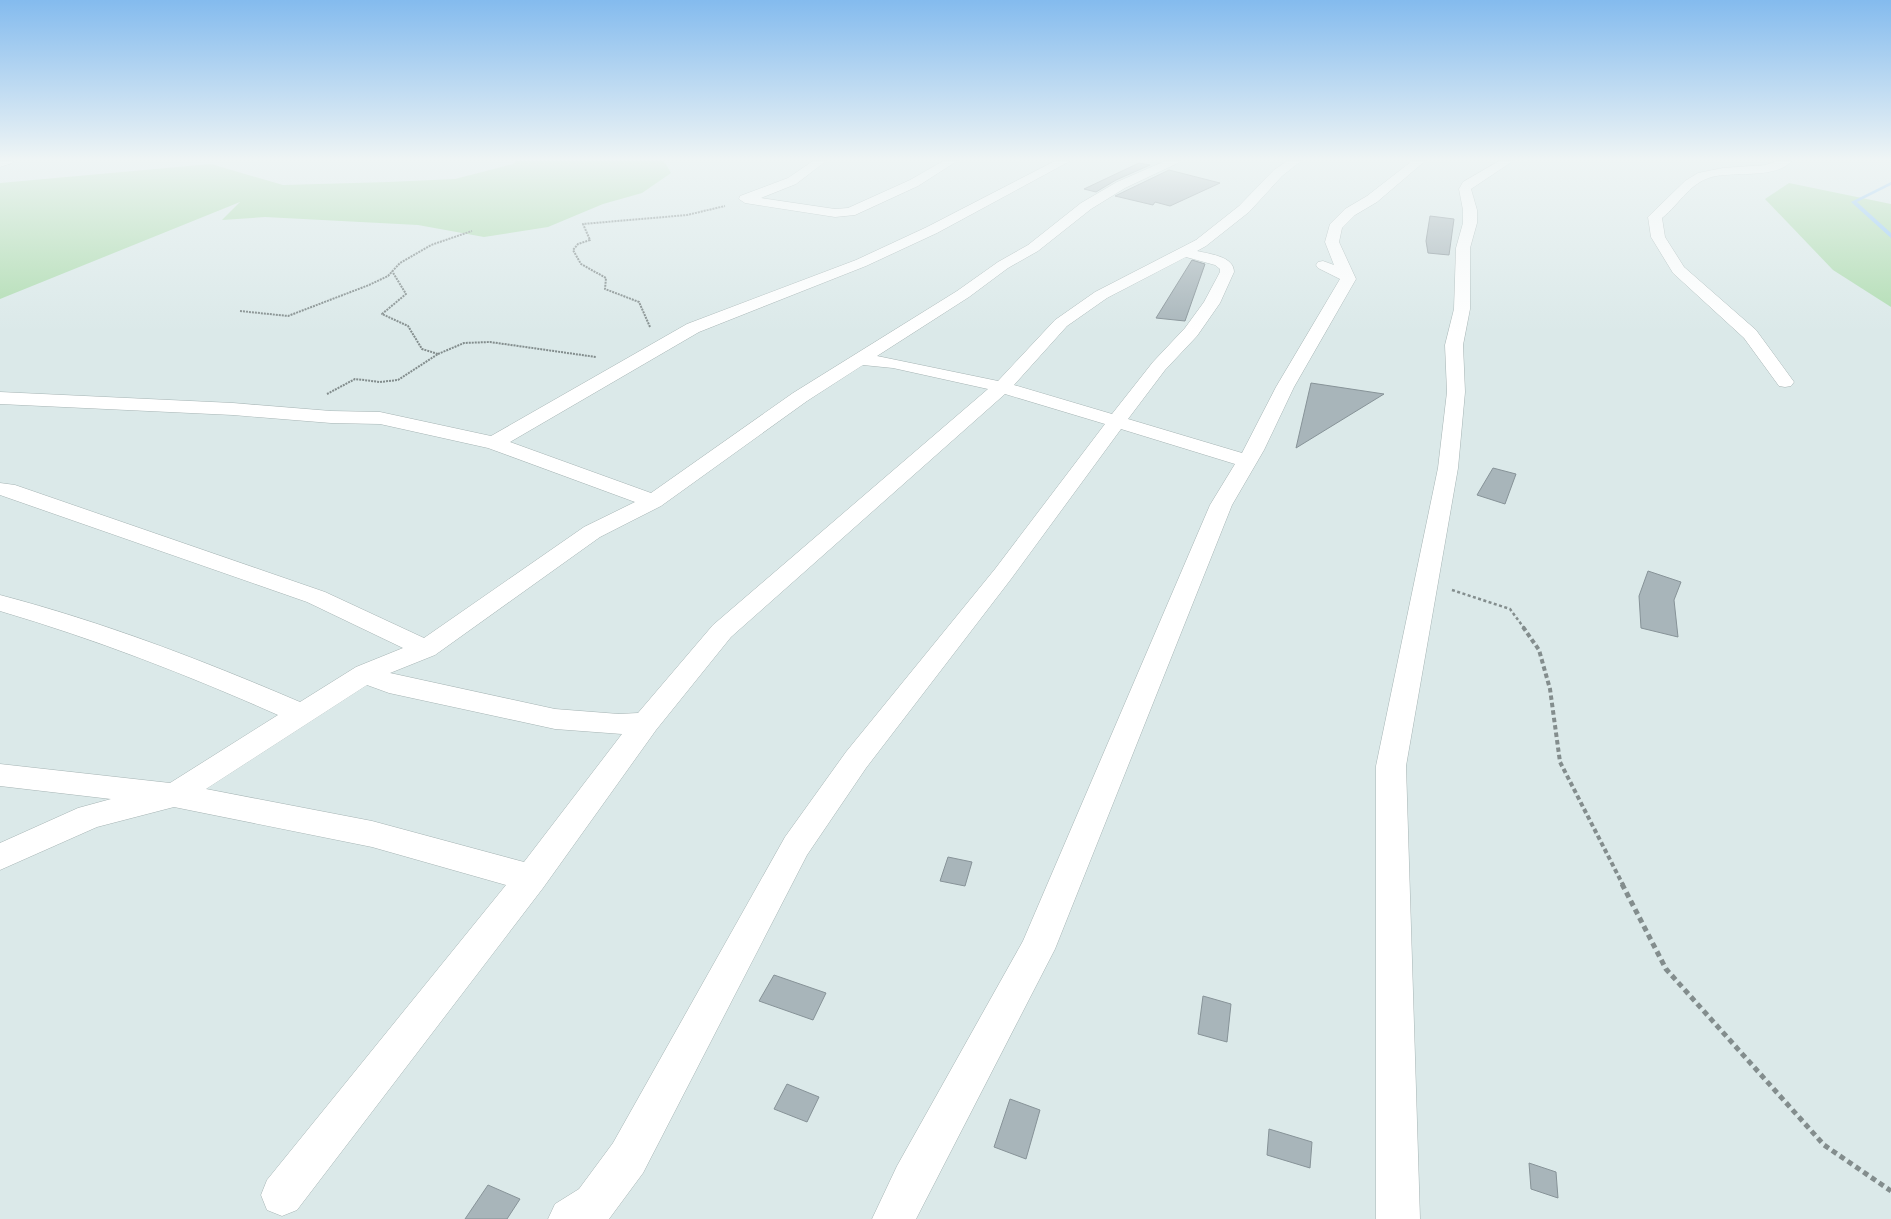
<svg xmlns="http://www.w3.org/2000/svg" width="1891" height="1219" font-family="'Varela Round',sans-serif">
  <rect width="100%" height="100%" fill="#dbe9e9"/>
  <g fill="#afdcb0">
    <polygon points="516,161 664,161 671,173 642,193 603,204 548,227 484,237 418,225 265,217 222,220 240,202 0,299 0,183 211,164 283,185 388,182 455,179 513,164"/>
    <polygon points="1789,183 1891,204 1891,307 1833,270 1765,199"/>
  </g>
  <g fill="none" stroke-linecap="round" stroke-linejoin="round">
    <polygon fill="#8fc6f8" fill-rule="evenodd" points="1891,182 1891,185 1857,202 1891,233 1891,238 1851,202"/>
  </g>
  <g fill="#a8b5ba" stroke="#879398">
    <polygon points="1139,163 1150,165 1116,180 1096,192 1084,189"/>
    <polygon points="1169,170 1220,183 1170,206 1155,202 1153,205 1115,196"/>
    <polygon points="1430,216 1454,219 1449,255 1428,253 1426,241"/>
    <polygon points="1192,260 1205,264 1185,321 1156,318"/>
    <polygon points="1311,383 1384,394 1296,448"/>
    <polygon points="1493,468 1516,474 1505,504 1477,495"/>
    <polygon points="1648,571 1681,582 1674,600 1678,637 1641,628 1639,596"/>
    <polygon points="948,857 972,862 965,886 940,881"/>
    <polygon points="774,975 826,993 813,1020 759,1001"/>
    <polygon points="1203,996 1231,1004 1227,1042 1198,1034"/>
    <polygon points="787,1084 819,1097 807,1122 774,1109"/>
    <polygon points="1010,1099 1040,1110 1026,1159 994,1147"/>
    <polygon points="1269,1129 1312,1142 1310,1168 1267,1155"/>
    <polygon points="1529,1163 1556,1172 1558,1198 1531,1189"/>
    <polygon points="488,1185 520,1199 507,1219 465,1219"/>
  </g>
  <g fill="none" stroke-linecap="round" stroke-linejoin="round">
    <g stroke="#a6b4b4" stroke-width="1">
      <g id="minor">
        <polygon points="0,161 14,161 12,163 0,167"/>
        <polygon points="813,161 826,161 796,184 761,198 835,209 848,208 910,180 943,161 957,161 918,186 855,215 835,217 745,203 739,199 740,196 788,178"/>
        <path d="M 1055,161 L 1070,161 L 937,233 L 866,266 L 699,332 L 510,442 L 651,493 L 793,393 L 957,291 L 998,262 L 1028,245 L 1081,203 L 1117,182 L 1165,161 L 1180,161 L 1178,163 L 1125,188 L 1091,209 L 1038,251 L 1008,268 L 969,297 L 877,356 L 998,381 L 1055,320 L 1095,292 L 1196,240 L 1239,206 L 1274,170 L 1287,161 L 1301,161 L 1282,176 L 1249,212 L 1206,246 L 1197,251 C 1209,254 1234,256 1234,272 L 1220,303 L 1197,336 L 1165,370 L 1128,419 L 1242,453 L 1276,387 L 1340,279 L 1318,268 L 1316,265 L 1318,262 L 1323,261 L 1334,265 L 1325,242 L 1330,224 L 1345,209 L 1367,196 L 1412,161 L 1425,161 L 1377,202 L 1355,215 L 1342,228 L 1339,242 L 1356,279 L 1294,387 L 1264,450 L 1232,505 L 1055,949 L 916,1219 L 872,1219 L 897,1166 L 1023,941 L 1210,505 L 1235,464 L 1121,429 L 1011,579 L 866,768 L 807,855 L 643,1173 L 609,1219 L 548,1219 L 555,1204 L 579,1189 L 613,1143 L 785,837 L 846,752 L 995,569 L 1105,424 L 1005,394 L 731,637 L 656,730 L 543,888 L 297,1210 L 282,1216 L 267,1210 L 261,1195 L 267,1180 L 506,885 L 372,847 L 174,807 L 97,827 L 0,870 L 0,843 L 78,808 L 111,799 L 0,786 L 0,764 L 170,783 L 278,715 C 188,675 95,639 0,611 L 0,595 C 103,622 202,660 300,702 L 356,667 L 403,648 L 307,602 L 0,495 L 0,483 L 15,485 L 325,592 L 424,638 L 584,527 L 635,502 L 488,448 L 380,424 L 331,423 L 233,415 L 0,404 L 0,392 L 233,403 L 331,411 L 380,412 L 491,436 L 687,324 L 856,260 L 927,227 ZM 1186,257 L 1215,265 L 1220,269 L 1220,272 L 1204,302 L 1185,328 L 1153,362 L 1112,414 L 1014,385 L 1067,326 L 1107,298 ZM 863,365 L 893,368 L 988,389 L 713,625 L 638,713 L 619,714 L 555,709 L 390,673 L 435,655 L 600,537 L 661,506 L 807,401 ZM 367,685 L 389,693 L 555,729 L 622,734 L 524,862 L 372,821 L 206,789 Z"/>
        <polygon points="1499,161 1513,161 1471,189 1477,210 1477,223 1470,248 1470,309 1463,345 1465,392 1458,468 1406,766 1420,1219 1376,1219 1376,766 1438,468 1447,392 1445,345 1454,309 1456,248 1463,223 1463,210 1459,189 1463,182"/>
        <path d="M 1777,161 L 1792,161 C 1777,178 1738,172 1716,176 C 1691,180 1680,204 1662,218 L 1665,237 L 1684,267 L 1756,330 L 1794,382 L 1791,386 L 1785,387 L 1779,386 L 1744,338 L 1673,273 L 1651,237 L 1648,217 L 1685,181 L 1698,173 L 1723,168 L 1766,165 Z"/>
      </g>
    </g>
    <g stroke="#838d8d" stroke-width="2" stroke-dasharray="2 1" stroke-linecap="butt">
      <polyline points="240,311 288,316 369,285 388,276 400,263 431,245 472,231"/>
      <polyline points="650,327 639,302 605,289 606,278 581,264 573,250 578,244 590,240 583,224 687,215 725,206"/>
      <polyline points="438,354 464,343 490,342 596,357"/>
      <polyline points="327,394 355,379 380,382 398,380 438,354 422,349 408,326 382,314 406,294 392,271"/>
    </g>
    <polyline stroke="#838d8d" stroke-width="2.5" stroke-dasharray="3 2.5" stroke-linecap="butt" points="1452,590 1510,609 1524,628"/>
    <polyline stroke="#838d8d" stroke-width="4" stroke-dasharray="4.5 3" stroke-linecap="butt" points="1523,627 1539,650 1550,689 1560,762 1623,885"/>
    <polyline stroke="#838d8d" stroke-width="5" stroke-dasharray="5.5 4" stroke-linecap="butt" points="1622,884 1666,969 1824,1145 1891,1191"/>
    <use href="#minor" fill="#fff" fill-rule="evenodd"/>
  </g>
  <linearGradient id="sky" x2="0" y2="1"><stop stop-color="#84bbee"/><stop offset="0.48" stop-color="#eff5f5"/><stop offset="1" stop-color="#eff5f5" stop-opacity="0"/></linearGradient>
  <rect width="1891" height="332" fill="url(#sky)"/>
</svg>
